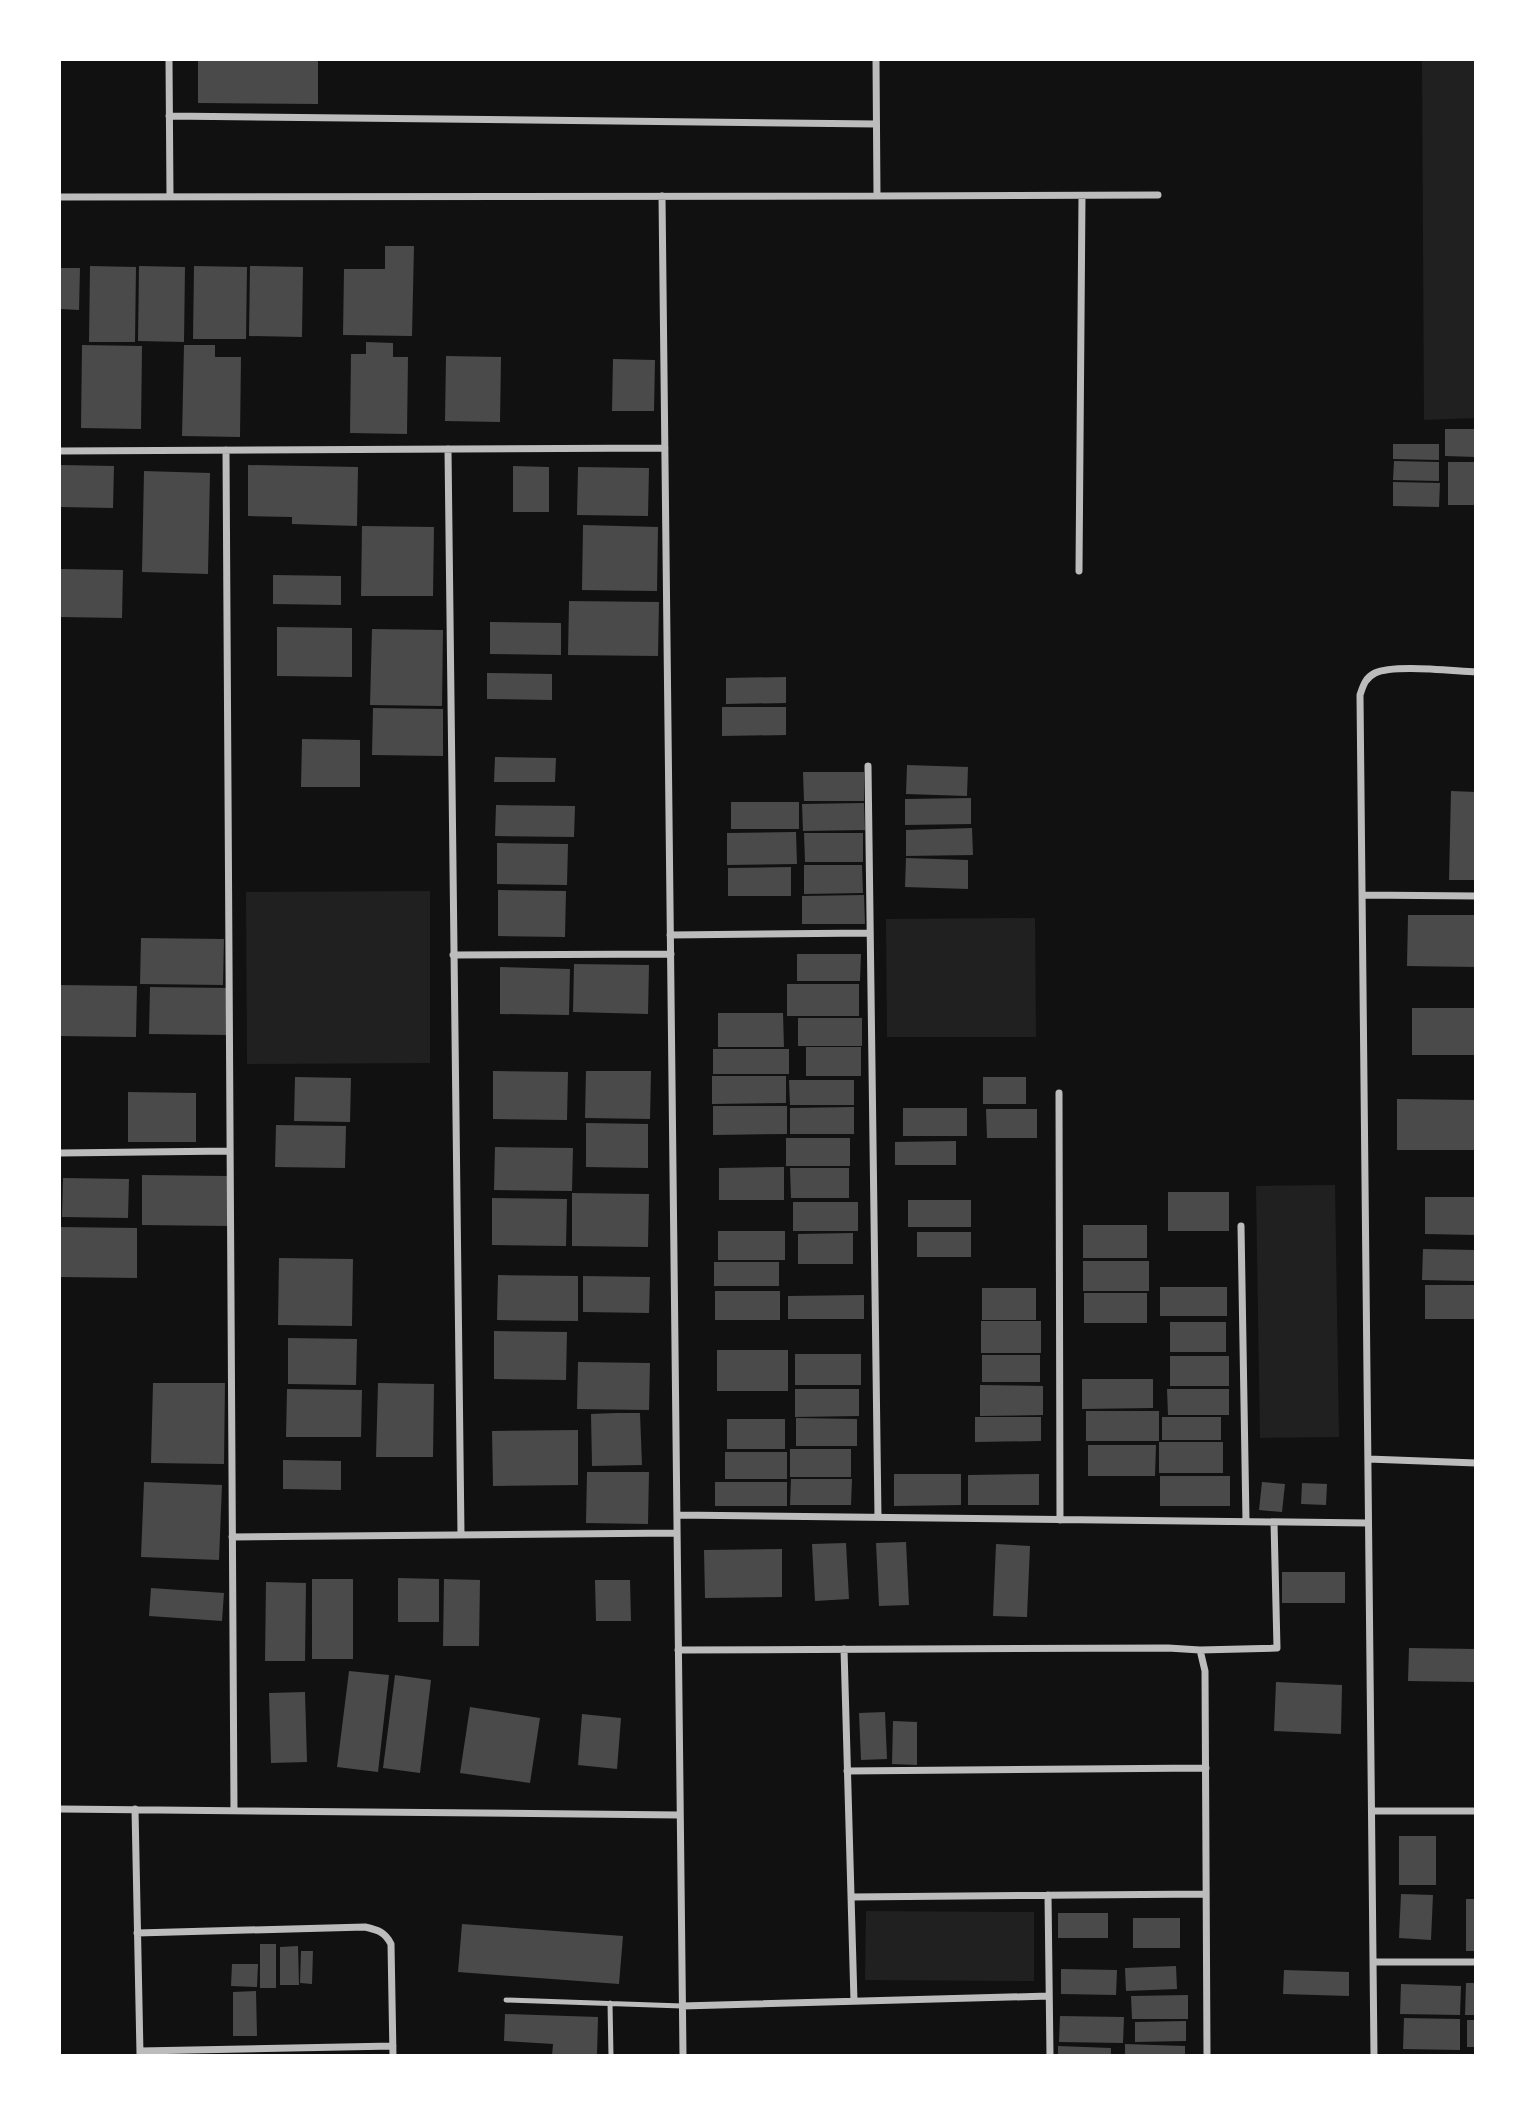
<svg xmlns="http://www.w3.org/2000/svg" width="1535" height="2115" viewBox="0 0 1535 2115" font-family="Manrope,sans-serif">
  <style>
    .green { fill: #202020 }
    .building { fill: #4a4a4a }
    .lines { fill: none; stroke-linecap: round; stroke-linejoin: round }
    .service { stroke: #bcbcbc; stroke-width: 5 }
    .minor { stroke: #bcbcbc; stroke-width: 7 }
  </style>
  <rect width="100%" height="100%" fill="#111"/>
  <!-- green -->
  <path class="green" d="M1422,60H1475V418L1424,420Z
    M430,891V1063L247,1064L246,892Z
    M1035,918L1036,1037H887L886,919Z
    M1335,1185L1339,1437L1260,1438L1256,1186Z
    M866,1911L1034,1912V1981L865,1980Z"/>
  <!-- building -->
  <path class="building" d="M198,60H318V104L198,103Z
    M385,246H414L412,336L343,335L344,269H385Z
    M90,266L136,267L135,342H89Z
    M139,266L185,267L184,342L138,341Z
    M194,266L247,267L246,339H193Z
    M250,266L303,267L302,337L249,336Z
    M60,268H80L79,310L60,309Z
    M366,342L393,343V357H408L407,434L350,433L351,354H366Z
    M82,345L142,346L141,429L81,428Z
    M184,345H215V357H241L240,437L182,436Z
    M446,356L501,357L500,422L445,421Z
    M613,359L655,360L654,411H612Z
    M1445,429H1476V457L1445,456Z
    M1393,444H1439V460L1393,459Z
    M1394,461L1439,462V481L1393,480Z
    M1448,462H1476V505H1448Z
    M60,465L114,466L113,508L60,507Z
    M248,465L358,467L357,526L292,524V517L248,516Z
    M513,466L549,467V512H513Z
    M578,467L649,468L648,516L577,515Z
    M144,471L210,473L208,574L142,572Z
    M1393,482L1440,483L1439,507L1393,506Z
    M583,525L658,527L657,591L582,590Z
    M362,526L434,527L433,596H361Z
    M60,569L123,570L122,618L60,617Z
    M273,575L341,576V605L273,604Z
    M569,601L659,602L658,656L568,655Z
    M490,622L561,623V655L490,654Z
    M277,627L352,628V677L277,676Z
    M372,629L443,630L442,706L370,705Z
    M487,673L552,674V700L487,699Z
    M786,677V703L726,704V678Z
    M722,707H786V735L722,736Z
    M373,708L443,709V756L372,755Z
    M302,739L360,740V787H301Z
    M495,757L556,758L555,782H494Z
    M907,765L968,767L967,796L906,794Z
    M803,772H864V801H804Z
    M1451,791L1476,792V880H1449Z
    M971,798V824L905,825V799Z
    M731,802H799V829H731Z
    M864,803L865,830L803,831L802,804Z
    M496,805L575,806L574,837L495,836Z
    M972,828L973,855L906,856V830Z
    M796,832L797,864L727,865V833Z
    M804,833H863V862H805Z
    M497,843L568,844L567,885L497,884Z
    M906,858L968,860V889L905,887Z
    M804,865H862L863,893L804,894Z
    M791,867V896H728V868Z
    M498,890L566,891L565,937L498,936Z
    M864,895L865,924H802V896Z
    M1408,915H1476V967L1407,966Z
    M141,938L224,939L223,985L140,984Z
    M797,954H861L860,981H797Z
    M574,964L649,965L648,1014L573,1012Z
    M500,967L570,969L569,1015L500,1014Z
    M787,984H859V1016H787Z
    M60,985L137,986L136,1037L60,1036Z
    M150,987L229,988L228,1035L149,1034Z
    M1412,1008H1476V1055H1412Z
    M718,1013H783L784,1047H718Z
    M798,1018H862V1046H798Z
    M806,1047H861V1076H806Z
    M713,1049H789V1074H713Z
    M493,1071L568,1072L567,1120L493,1119Z
    M586,1071H651L650,1119L585,1118Z
    M712,1076H786V1103L712,1104Z
    M295,1077L351,1078L350,1122L294,1121Z
    M983,1077H1026V1104H983Z
    M789,1080H854V1105H790Z
    M128,1092L196,1093V1142H128Z
    M1397,1099L1476,1100V1150H1397Z
    M713,1106H787V1134L713,1135Z
    M854,1107V1134H790V1108Z
    M903,1108H967V1136H903Z
    M986,1109H1037V1138H987Z
    M586,1123L648,1124V1168L586,1167Z
    M276,1125L346,1126L345,1168L275,1167Z
    M786,1138H850V1166H786Z
    M956,1141V1165H895V1142Z
    M495,1147L573,1148L572,1191L494,1190Z
    M784,1167V1200H719V1168Z
    M790,1168H849V1198H791Z
    M142,1175L228,1176V1226L142,1225Z
    M63,1178L129,1179L128,1218L62,1217Z
    M1168,1192H1229V1231H1168Z
    M572,1193L649,1194L648,1247L572,1246Z
    M1425,1197H1476V1235L1425,1234Z
    M492,1198L567,1199L566,1246L492,1245Z
    M908,1200H971V1227H908Z
    M793,1202H858V1231H793Z
    M1083,1225H1147V1258H1083Z
    M60,1227L137,1228V1278L60,1277Z
    M718,1231H785V1260H718Z
    M917,1232H971V1257H917Z
    M853,1233V1264H798V1234Z
    M1423,1249L1476,1250V1281L1422,1280Z
    M279,1258L353,1259L352,1326L278,1325Z
    M1083,1261H1149V1291H1083Z
    M714,1262H779V1286H714Z
    M498,1275L578,1276V1321L497,1320Z
    M583,1276L650,1277L649,1313L583,1312Z
    M1425,1285H1476V1319H1425Z
    M1160,1287H1227V1316H1160Z
    M982,1288H1036V1320H982Z
    M715,1291H780V1320H715Z
    M1084,1293H1147V1323H1084Z
    M864,1295V1319H788V1296Z
    M981,1321H1041V1353H981Z
    M1170,1322H1226V1352H1170Z
    M494,1331L567,1332L566,1380L494,1379Z
    M288,1338L357,1339L356,1385L288,1384Z
    M717,1350H788V1391H717Z
    M795,1354H861V1385H795Z
    M982,1355H1040V1382H982Z
    M1170,1356H1229V1386H1170Z
    M578,1362L650,1363L649,1410L577,1409Z
    M1082,1379H1153V1408L1082,1409Z
    M153,1383H225L224,1464L151,1463Z
    M378,1383L434,1384L433,1457H376Z
    M980,1385L1043,1386V1415L980,1416Z
    M287,1389L362,1390L361,1437H286Z
    M795,1389H859V1416L795,1417Z
    M1167,1389H1229V1415H1168Z
    M1086,1411H1159V1441H1086Z
    M616,1413H640L642,1465L592,1466L591,1414Z
    M975,1417H1041V1441L975,1442Z
    M1162,1417H1221V1440H1162Z
    M796,1418L857,1419V1446H796Z
    M727,1419H785V1449H727Z
    M578,1430V1485L493,1486L492,1431Z
    M1159,1442H1223V1473H1159Z
    M1088,1445H1156L1155,1476H1088Z
    M790,1449H851V1477H790Z
    M725,1452H787V1479H725Z
    M283,1460L341,1461V1490L283,1489Z
    M587,1472H649L648,1524L586,1523Z
    M894,1474H961V1505L894,1506Z
    M1039,1474V1505H968V1475Z
    M1160,1476H1230V1506H1160Z
    M791,1479H852L851,1505H790Z
    M144,1482L222,1485L219,1560L141,1557Z
    M715,1482H787V1506H715Z
    M1262,1482L1285,1484L1282,1512L1259,1510Z
    M1302,1483L1327,1484L1326,1505L1301,1504Z
    M906,1542L909,1605L879,1606L876,1543Z
    M846,1543L849,1599L815,1601L812,1544Z
    M996,1544L1030,1546L1027,1617L993,1616Z
    M782,1549V1597L705,1598L704,1550Z
    M1282,1572H1345V1603H1282Z
    M398,1578L439,1579V1622H398Z
    M312,1579H353V1659H312Z
    M444,1579L480,1580L479,1646H443Z
    M595,1580H630L631,1621H596Z
    M266,1582L306,1583L305,1661H265Z
    M151,1588L224,1593L222,1621L149,1616Z
    M1409,1648L1476,1649L1475,1682L1408,1681Z
    M349,1671L389,1675L378,1772L337,1767Z
    M395,1675L431,1680L420,1773L383,1768Z
    M1276,1682L1342,1685L1341,1734L1274,1731Z
    M305,1692L307,1762L271,1763L269,1693Z
    M470,1707L540,1718L530,1783L460,1773Z
    M885,1712L887,1759L861,1760L859,1713Z
    M582,1714L621,1718L617,1769L578,1765Z
    M893,1721L917,1722V1765L892,1764Z
    M1399,1836H1436V1885H1399Z
    M1401,1894L1433,1895L1431,1940L1399,1938Z
    M1466,1899H1476V1951H1466Z
    M1058,1913H1108V1938H1058Z
    M1133,1918H1180V1948H1133Z
    M462,1924L623,1936L619,1984L458,1972Z
    M260,1944H276V1988H260Z
    M298,1946L299,1985H280V1947Z
    M301,1951H313L312,1984L300,1983Z
    M232,1964H258L257,1987L231,1986Z
    M1176,1966L1177,1989L1126,1991L1125,1968Z
    M1061,1969L1117,1970L1116,1995L1061,1994Z
    M1284,1970L1349,1972V1996L1283,1994Z
    M1466,1983H1476V2015H1465Z
    M1401,1984L1461,1986L1460,2015L1400,2014Z
    M256,1991L257,2036H233V1992Z
    M1188,1995V2019H1132L1131,1996Z
    M505,2014L598,2017L597,2056H552L553,2044L504,2041Z
    M1060,2016L1124,2017L1123,2043L1059,2042Z
    M1404,2018L1460,2019V2050L1403,2049Z
    M1467,2020H1476V2047H1467Z
    M1186,2021V2041L1135,2042V2022Z
    M1125,2044L1185,2046V2056H1125Z
    M1058,2046L1111,2048V2056H1058Z"/>
  <g class="lines">
    <!-- service -->
    <path class="service" d="M506,2000L682,2006
      M610,2003L611,2056"/>
    <!-- minor -->
    <path class="minor" d="M169,60L170,197
      M169,116L876,124
      M662,196L683,2056
      M877,196L1158,195
      M60,197L877,196L876,60
      M448,449L461,1535
      M226,450L234,1810
      M60,451L665,448
      M1079,571L1082,196
      M868,766L878,1517
      M1362,895L1476,896
      M670,935L870,933
      M453,955L671,954
      M1059,1093L1060,1520
      M60,1153L230,1151
      M1241,1226L1246,1521
      M1368,1459L1476,1463
      M677,1515L1368,1523
      M232,1537L677,1533
      M844,1649L854,2001
      M678,1650L1168,1648L1200,1650L1205,1671L1207,2056
      M1200,1650L1277,1648L1274,1522
      M847,1771L1206,1768
      M60,1809L680,1815
      M135,1809L140,2054
      M1372,1811H1476
      M1048,1895L1050,2056
      M851,1897L1206,1894
      M137,1933L365,1927C378,1930 385,1932 391,1944L393,2056
      M1373,1962H1476
      M682,2006L1049,1996
      M140,2051L393,2046
      M1374,2056L1360,695C1363,686 1365,678 1375,673C1394,664 1452,671 1476,672"/>
  </g>
  <!-- border -->
  <rect width="1535" height="2115" fill="none" stroke="#ffffff" stroke-width="122"/>
</svg>
